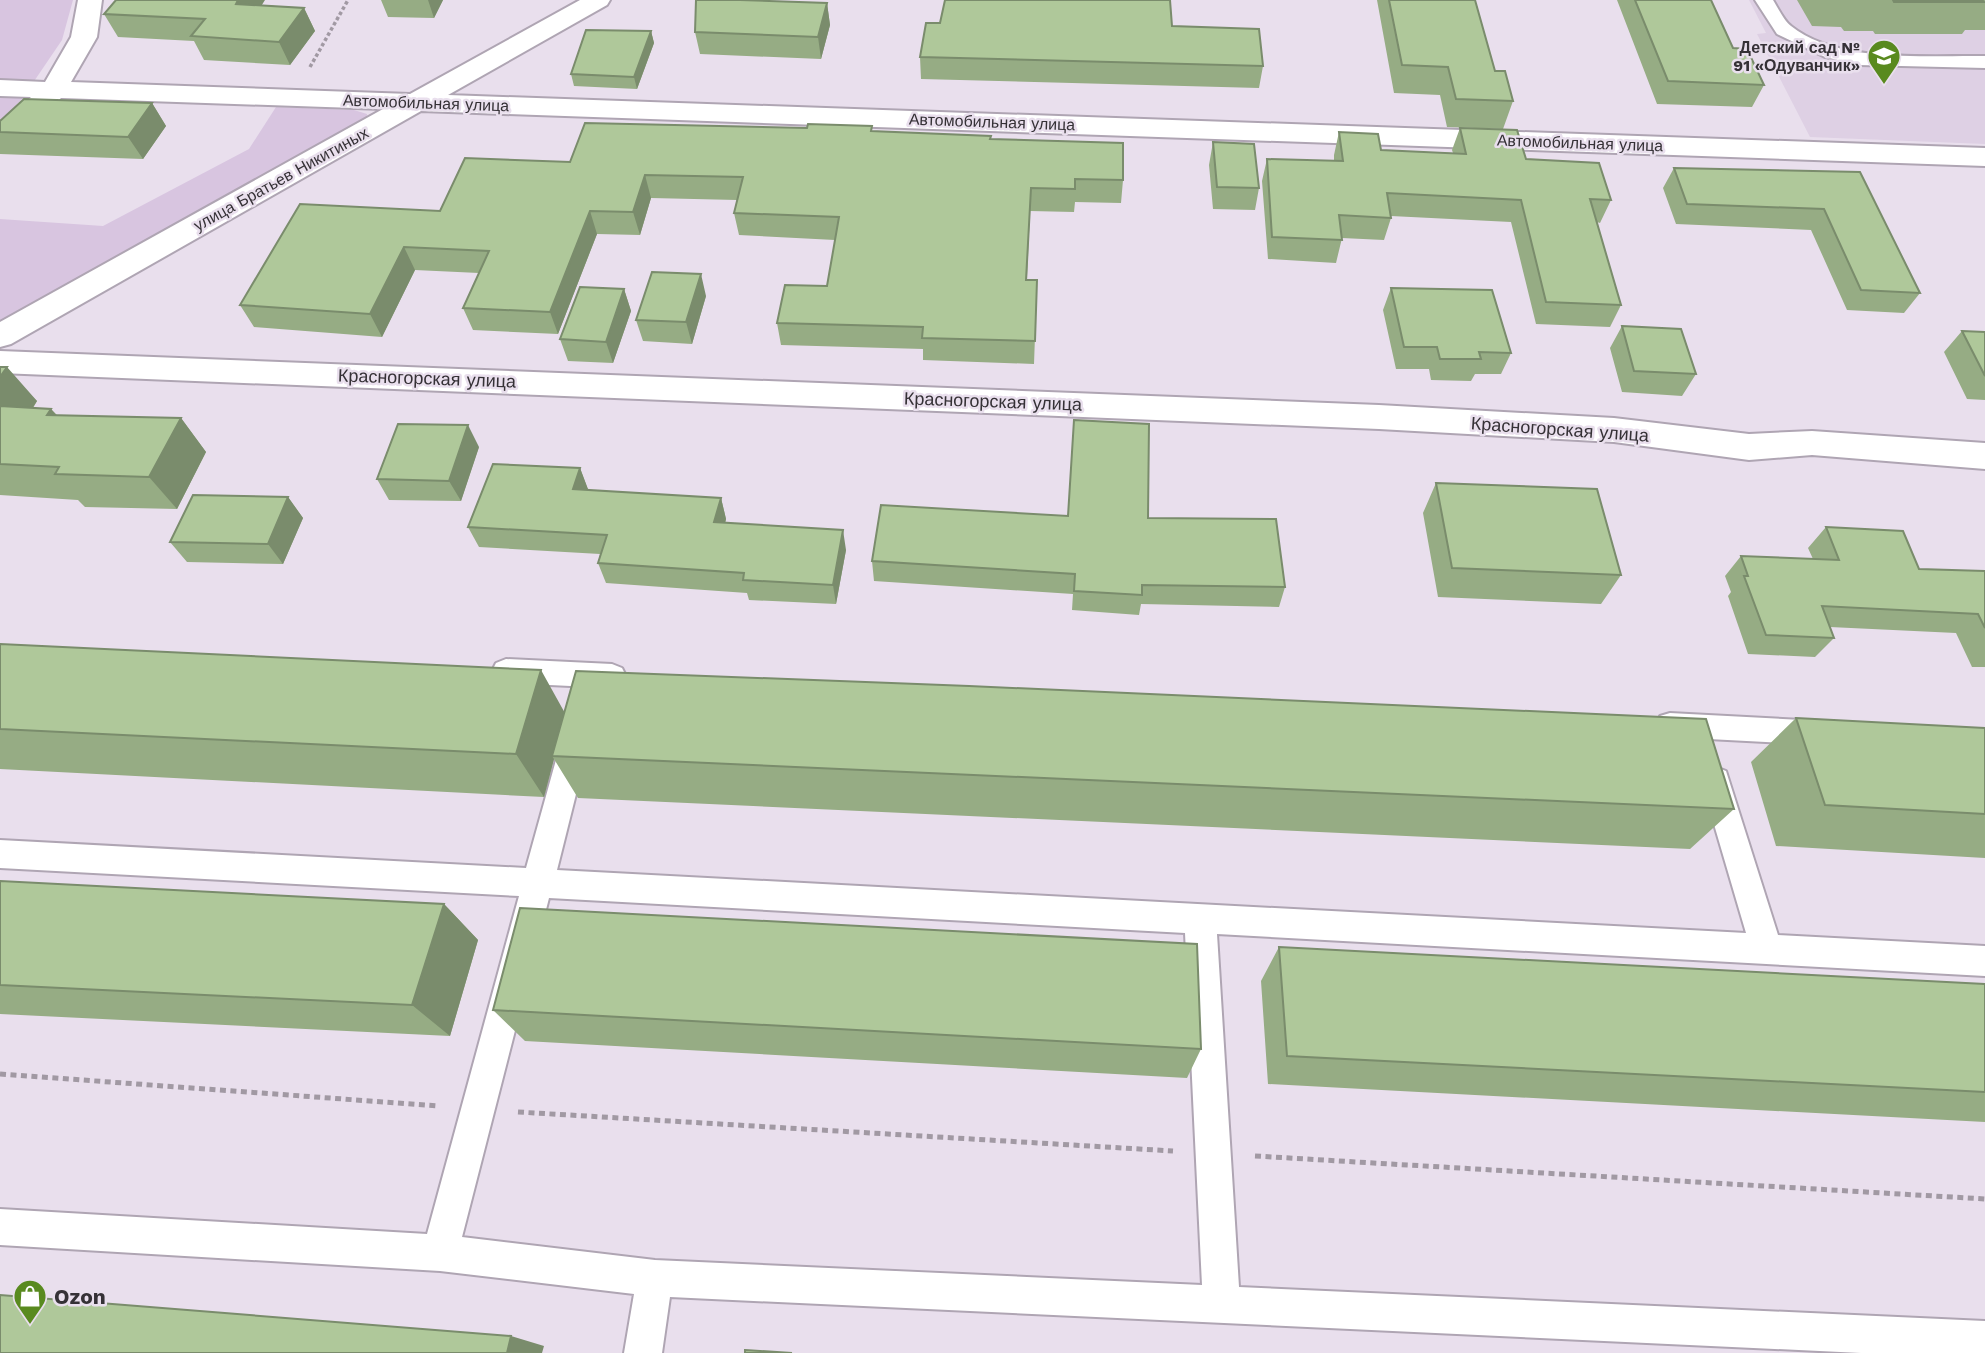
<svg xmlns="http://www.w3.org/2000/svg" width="1985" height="1353" viewBox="0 0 1985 1353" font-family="'Work Sans',sans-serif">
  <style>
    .built { fill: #ded0e4 }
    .green { fill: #d8c5e0 }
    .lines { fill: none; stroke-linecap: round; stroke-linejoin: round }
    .service-casing { stroke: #afa5b3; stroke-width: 4 }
    .minor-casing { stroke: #afa5b3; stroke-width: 4 }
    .path-far1 { stroke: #a199a3; stroke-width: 3.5; stroke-dasharray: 3.5 2.5; stroke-linecap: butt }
    .path { stroke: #a199a3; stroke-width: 5; stroke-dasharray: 6 4.5; stroke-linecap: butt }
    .service { fill: #fff; fill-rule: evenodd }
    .minor { fill: #fff; fill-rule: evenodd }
    .wall { fill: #96ac84 }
    .shaded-wall { fill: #7a8c6c }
    .building { fill: #afc89a; stroke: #7a8c6c; stroke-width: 2 }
    .labels { text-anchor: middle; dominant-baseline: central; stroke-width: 5; stroke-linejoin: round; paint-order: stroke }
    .far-poi-label { font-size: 16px; font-weight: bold; fill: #353136; stroke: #e9dfed; text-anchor: end }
    .far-street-label { font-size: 16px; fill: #353136; stroke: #e9dfed }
    .street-label { font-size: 18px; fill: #353136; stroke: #e9dfed }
    .near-poi-label { font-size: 21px; font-weight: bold; fill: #353136; stroke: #e9dfed; text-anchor: start }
  </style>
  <rect width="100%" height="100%" fill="#e9dfed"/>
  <!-- built -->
  <path class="built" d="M1749,0H1985V144L1810,137L1757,34L1766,33Z"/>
  <!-- green -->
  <path class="green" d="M0,0H73L62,40L22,99L0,122Z
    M276,107L354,110L367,114L366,122L0,324V219L103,226L249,149Z"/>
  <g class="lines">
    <defs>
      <path id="service" d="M1755,0H1773C1778,8 1784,21 1791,26C1838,64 1928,55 1985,56V68L1859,65L1825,57L1777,34Z
        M506,659L612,664L622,668L626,676L622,684L612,688L506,683L496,679L492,671L496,663Z
        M1670,713L1821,721L1831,724L1835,733L1831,742L1821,745L1670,737L1660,734L1656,725L1660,716Z
        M575,729L585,733L589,742L557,870L1746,933L1701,780L1706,771L1716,767L1726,771L1778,935L1985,946V976L1217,934L1239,1287L1985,1321V1353H1861L670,1297L662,1353H624L634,1294L440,1271L0,1245V1209L427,1234L519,896L0,868V840L526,868L561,742L565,733ZM549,898L1185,933L1202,1285L655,1260L462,1237Z"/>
      <path id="minor" d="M78,0H102L97,37L71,82L410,94L580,0H610L607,5L448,95L1985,148V166L421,111L11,344L0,347V322L383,109L61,98L10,146L0,148V125L31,97L0,96V80L45,82L71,37Z
        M0,351L1379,405L1614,418L1749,434L1812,431L1985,443V469L1812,455L1749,460L1614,442L1379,429L0,373Z"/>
    </defs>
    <!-- service casing -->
    <use href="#service" class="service-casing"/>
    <!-- minor casing -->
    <use href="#minor" class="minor-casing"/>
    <!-- path-far1 -->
    <path class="path-far1" d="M310,67L348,0"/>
    <!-- path -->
    <path class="path" d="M0,1074L439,1106
      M518,1112L1173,1151
      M1255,1156L1985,1199"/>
    <!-- service -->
    <use href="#service" class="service"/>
    <!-- minor -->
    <use href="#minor" class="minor"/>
  </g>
  <!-- wall -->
  <path class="wall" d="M381,0H443L434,18L388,17Z
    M1377,0H1475L1495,71L1513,101L1503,129L1447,127L1440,95L1394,93Z
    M1617,0H1711L1733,48L1764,85L1752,107L1657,104Z
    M1797,0H1985V30H1965L1962,34H1875L1873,31H1844L1841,27L1812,26Z
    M827,3L830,25L821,59L700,54L695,32Z
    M261,5L304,8L315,31L290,65L204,60L194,41L118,37L104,14Z
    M1172,26L1263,66L1259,88L921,79L920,57Z
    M651,31L654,43L637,89L574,86L571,74Z
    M152,103L166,126L143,159L0,154V119L1,120Z
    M1460,128L1611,200L1600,223L1597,222L1621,305L1610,327L1536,324L1511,222L1391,216V218L1384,240L1342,238L1336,263L1268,259L1262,181L1267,159L1334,161V155L1339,132L1381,150L1453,153L1452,150Z
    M872,131L991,139L1123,180L1121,203L1075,202L1074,212L1030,211L1027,280H1037L1034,364L923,360V349L781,345L777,323L827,286L835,240L739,235L734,213L737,200L651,198L640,235L597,234L558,334L473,330L463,308L479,273L415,270L382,337L254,327L240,305L440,211L570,162Z
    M1213,142L1259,188L1255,210L1213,209L1209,165Z
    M1674,168L1860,172L1920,293L1904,313L1847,310L1811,230L1676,224L1663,188Z
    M1391,288L1511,353L1501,374H1475L1471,381L1431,380L1429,369H1396L1383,310Z
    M624,289L631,311L613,363L568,361L560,339Z
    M706,296L692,344L643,341L636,320Z
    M1622,326L1696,374L1682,396L1622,392L1610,348Z
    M1962,331L1985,332V400L1967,399L1944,352Z
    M0,367L37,401L33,408L51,409L57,415L181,418L206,452L177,509L85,507L78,500L0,495Z
    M479,447L461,501L389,500L377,479Z
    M580,468L588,490L721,498L726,519L725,523L846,550L836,604L749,600L747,593L606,583L598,563L600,554L479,547L468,527Z
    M1436,483L1621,575L1601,604L1438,597L1423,513Z
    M288,497L303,518L283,564L187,562L170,542Z
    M1068,516L1148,518L1285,587L1279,607L1141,604L1139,615L1072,610L1073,594L874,581L872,561Z
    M1826,527L1919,569L1985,571V667H1972L1956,633L1830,627L1834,638L1815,657L1748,654L1728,596L1731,592L1725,576L1741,556L1813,559L1808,548Z
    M0,644L564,712L1734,809L1690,849L578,798L554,759L544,797L0,769Z
    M1796,718L1985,728V858L1776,846L1751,762Z
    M0,881L444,904L478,940L450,1036L0,1014Z
    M1279,947L1985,984V1122L1268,1084L1261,981Z
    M493,1010L1201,1049L1187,1078L525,1041Z"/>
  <!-- shaded-wall -->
  <path class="shaded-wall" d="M238,0H265L248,27L236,4Z
    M428,0H443L434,18Z
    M827,3L830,25L821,59L818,37Z
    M304,8L315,31L290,65L279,42Z
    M651,31L654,43L637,89L634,77Z
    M152,103L166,126L143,159L128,137Z
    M645,175L651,198L640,235L633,212Z
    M590,211L597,234L558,334L550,312Z
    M404,247L415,270L382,337L370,314Z
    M701,274L706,296L692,344L686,322Z
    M624,289L631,311L613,363L606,342Z
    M7,367L37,401L13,438L0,424V377Z
    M51,409L80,442L47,415Z
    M181,418L206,452L177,509L149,477Z
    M468,425L479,447L461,501L449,481Z
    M580,468L588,489L581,509L573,489Z
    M288,497L303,518L283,564L268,544Z
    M721,498L726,519L720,543L714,522Z
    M843,530L846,550L836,604L833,585Z
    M541,670L566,715L552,756L554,759L544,797L516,754Z
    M444,904L478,940L450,1036L412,1005Z
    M511,1336L544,1346L542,1353H507Z"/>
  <!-- building -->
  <path class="building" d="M116,0H238L236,4L304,8L279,42L191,36L205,19L104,14Z
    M696,0H740L827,3L818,37L695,32Z
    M945,0H1170L1172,26L1259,29L1263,66L920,57L926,23H940Z
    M1389,0H1475L1495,71H1505L1513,101L1456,99L1448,67L1402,65Z
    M1635,0H1711L1733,48L1747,49L1764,85L1668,81Z
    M1893,0H1982L1984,2H1894Z
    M586,30L651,31L634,77L571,74Z
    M24,99L152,103L128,137L0,132V121Z
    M585,123L807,128L808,124L872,126L871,131L991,136L990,139L1123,143V180L1075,179V189L1031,188L1026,280H1037L1035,341L922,338L923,327L777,323L785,285L827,286L839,217L734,213L743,177L645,175L633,212L590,211L550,312L463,308L489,251L404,247L370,314L240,305L300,204L440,211L465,158L570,162Z
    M1460,128L1517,130L1526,159L1599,163L1611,200L1590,199L1621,305L1546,302L1521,200L1387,193L1391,218L1339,215L1342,240L1272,237L1267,159L1343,161L1339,132L1378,134L1381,150L1466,154Z
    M1213,142L1254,144L1259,188L1217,187Z
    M1674,168L1860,172L1920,293L1861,290L1824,209L1687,204Z
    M652,272L701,274L686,322L636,320Z
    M580,287L624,289L606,342L560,339Z
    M1391,288L1492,290L1511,353L1479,352L1481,359H1440L1437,347H1404Z
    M1622,326L1681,329L1696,374L1634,371Z
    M1962,331L1985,332V376Z
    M0,367H7L0,377Z
    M0,406L51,409L47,415L181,418L149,477L55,474L59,467L0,464Z
    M1074,420L1149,424L1148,518L1276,519L1285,587L1142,585V595L1074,591L1075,574L872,561L881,505L1068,516Z
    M398,424L468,425L449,481L377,479Z
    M493,464L580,468L573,489L721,498L714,522L843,530L833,585L743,580L744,573L598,563L607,535L468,527Z
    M1436,483L1597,489L1621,575L1452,568Z
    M193,495L288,497L268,544L170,542Z
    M1826,527L1903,531L1919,569L1985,571V628L1978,614L1822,606L1834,638L1766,635L1744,576H1748L1741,556L1839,560Z
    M0,644L541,670L516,754L0,729Z
    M576,671L969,686L1706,719L1734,809L552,756Z
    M1796,718L1985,728V814L1825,805Z
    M0,881L444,904L412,1005L0,985Z
    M520,908L1197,944L1201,1049L493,1010Z
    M1279,947L1985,984V1092L1287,1056Z
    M0,1295L511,1336L507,1353H0Z
    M745,1350L792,1353H745Z"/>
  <!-- icons -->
  <defs>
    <symbol id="school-pin" viewBox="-11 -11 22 30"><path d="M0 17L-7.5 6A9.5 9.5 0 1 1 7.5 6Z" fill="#598a1f" stroke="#e9dfed"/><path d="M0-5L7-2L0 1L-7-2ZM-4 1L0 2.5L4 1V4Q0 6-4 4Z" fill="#fff"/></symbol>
    <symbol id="shop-pin" viewBox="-11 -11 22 30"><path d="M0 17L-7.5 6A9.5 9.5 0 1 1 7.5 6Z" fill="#598a1f" stroke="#e9dfed"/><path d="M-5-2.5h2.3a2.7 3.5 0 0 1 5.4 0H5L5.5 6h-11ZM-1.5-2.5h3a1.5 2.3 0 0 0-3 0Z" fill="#fff"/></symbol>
  </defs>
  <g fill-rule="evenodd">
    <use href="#school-pin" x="1865" y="37" width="38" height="52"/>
    <use href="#shop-pin" x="11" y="1277" width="38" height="52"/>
  </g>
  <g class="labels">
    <!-- far-poi labels -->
    <g class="far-poi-label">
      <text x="1860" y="47">Детский сад №<tspan x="1860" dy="18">91 «Одуванчик»</tspan></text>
    </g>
    <!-- far-street labels -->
    <g class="far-street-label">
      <text transform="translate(426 103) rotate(2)">Автомобильная улица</text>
      <text transform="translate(992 122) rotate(2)">Автомобильная улица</text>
      <text transform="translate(1580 143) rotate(2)">Автомобильная улица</text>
      <text transform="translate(281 179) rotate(-29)">улица Братьев Никитиных</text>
    </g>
    <!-- street labels -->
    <g class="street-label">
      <text transform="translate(427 378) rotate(2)">Красногорская улица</text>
      <text transform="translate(993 401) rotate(2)">Красногорская улица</text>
      <text transform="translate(1560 429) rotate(4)">Красногорская улица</text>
    </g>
    <!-- near-poi labels -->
    <g class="near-poi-label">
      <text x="54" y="1296">Ozon</text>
    </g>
  </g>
</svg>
